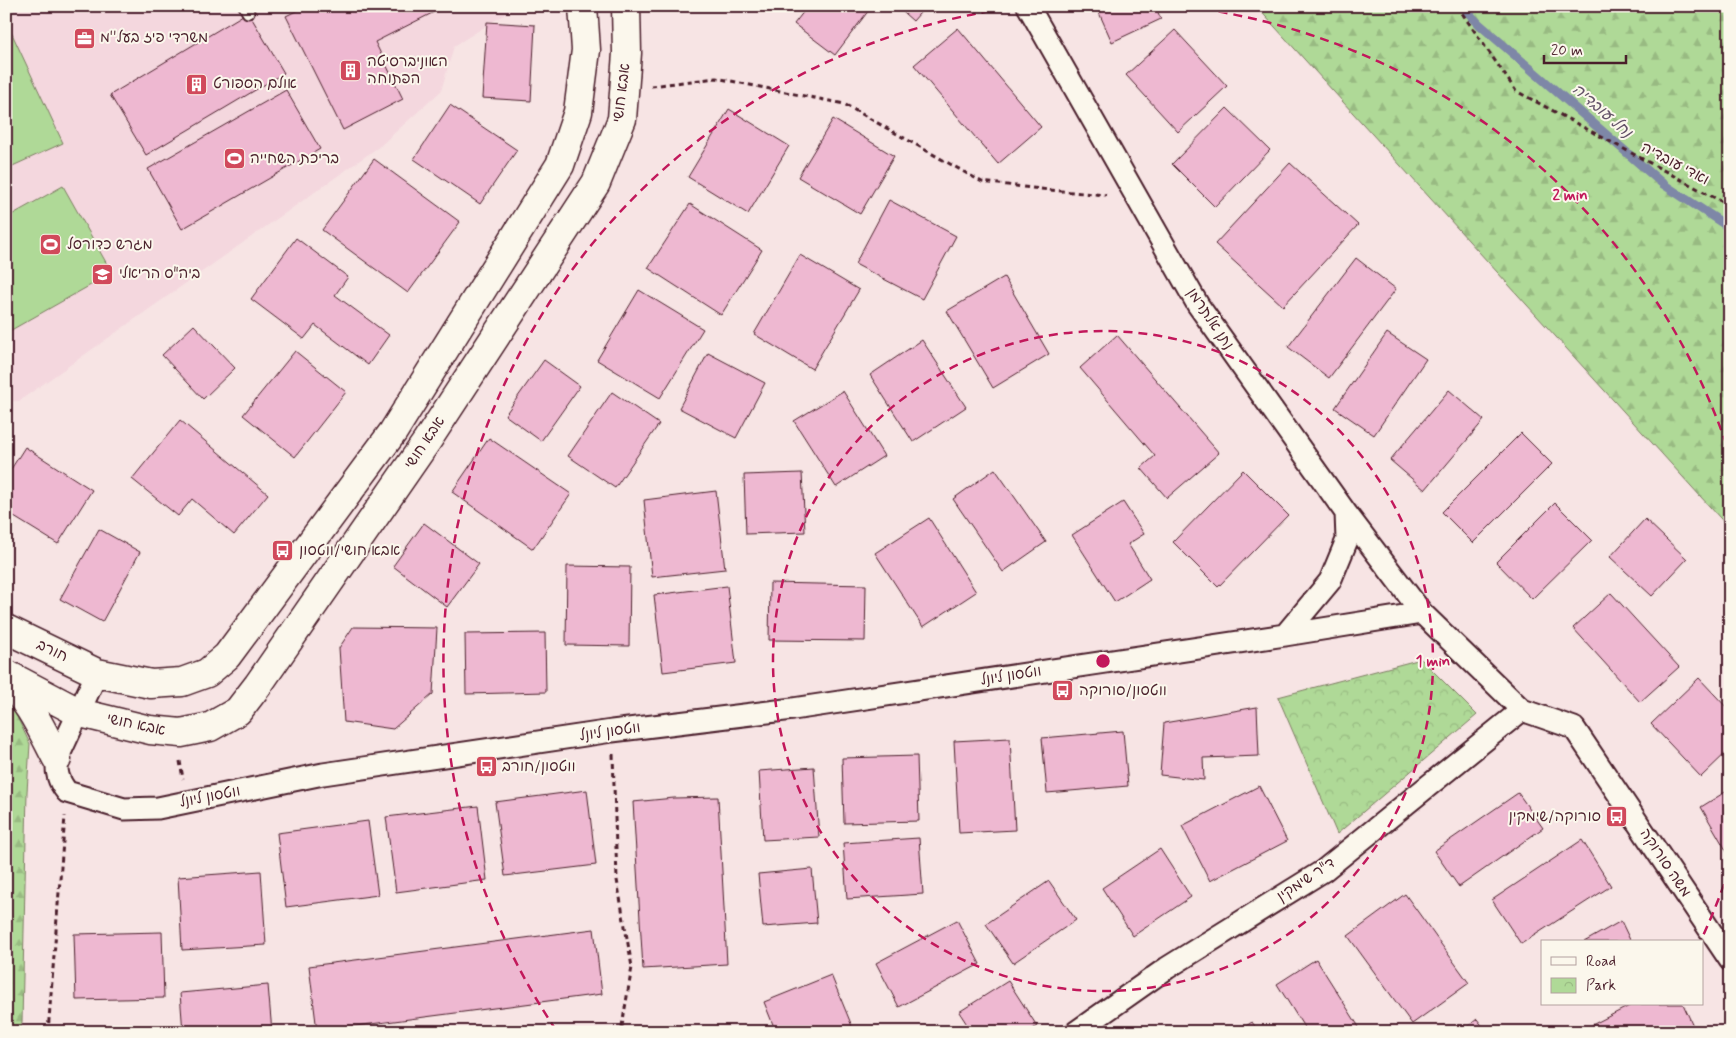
<svg xmlns="http://www.w3.org/2000/svg" width="1736" height="1038" viewBox="0 0 1736 1038" font-family="Mynerve,'Playpen Sans Hebrew',sans-serif">
  <style>
    .built { fill: #f4d7de }
    .forest { fill: url(#forest-firs); stroke: #7c7c61 }
    .park { fill: url(#park-crowns); stroke: #7c7c61 }
    .pitch { fill: #afd997; stroke: #7c7c61 }
    .lines { fill: none; stroke-linecap: round; stroke-linejoin: round }
    .stream { stroke: #7e87a7; stroke-width: 9 }
    .building { fill: #eeb8d1; stroke: #4a1f2b }
    .lane-casing { stroke: #4a1f2b; stroke-width: 15 }
    .street-casing { stroke: #4a1f2b; stroke-width: 25 }
    .primary-casing { stroke: #4a1f2b; stroke-width: 31 }
    .path { stroke: #4a1f2b; stroke-width: 3; stroke-dasharray: 5 4; stroke-linecap: butt }
    .lane { stroke: #fbf7ec; stroke-width: 11 }
    .street { stroke: #fbf7ec; stroke-width: 21 }
    .primary { stroke: #fbf7ec; stroke-width: 28 }
    .ring { fill: none; stroke: #c2185b; stroke-width: 2.5; stroke-dasharray: 9 6 }
    .labels { text-anchor: middle; dominant-baseline: central; stroke-width: 4; stroke-linejoin: round; paint-order: stroke }
    .poi-label { font-size: 15px; fill: #4a1f2b; stroke: #fbf7ec; text-anchor: start }
    .street-label { font-size: 15px; fill: #4a1f2b; stroke: #fbf7ec }
    .water-label { font-size: 16px; font-style: italic; fill: #645369; stroke: #fbf7ec }
    .centre { fill: #c2185b; stroke: #fbf7ec; stroke-width: 2.5 }
    .ring-label { font-size: 15px; text-anchor: middle; font-weight: bold; fill: #c2185b; stroke: #fbf7ec; stroke-width: 4; stroke-linejoin: round; paint-order: stroke }
  </style>
  <defs>
    <pattern id="forest-firs" width="22" height="20" patternUnits="userSpaceOnUse" patternTransform="scale(1.25)"><rect width="22" height="20" fill="#afd997"/><path d="M5 1l3.5 6h-7zM16 11l3.5 6h-7z" fill="#98ba82"/></pattern>
    <pattern id="park-crowns" width="20" height="18" patternUnits="userSpaceOnUse" patternTransform="scale(1.25)"><rect width="20" height="18" fill="#afd997"/><path d="M2 6a3 3 0 1 1 6 0M12 15a3 3 0 1 1 6 0" fill="none" stroke="#98ba82"/></pattern>
  </defs>
  <rect width="100%" height="100%" fill="#f7e4e4"/>
  <filter id="ink" filterUnits="userSpaceOnUse"><feTurbulence type="fractalNoise" baseFrequency=".02" numOctaves="2"/><feDisplacementMap in="SourceGraphic" scale="10" xChannelSelector="R" yChannelSelector="G"/><feConvolveMatrix kernelMatrix="1 2 1 2 8 2 1 2 1" color-interpolation-filters="sRGB"/></filter>
  <g filter="url(#ink)">
    <!-- built -->
    <path class="built" d="M6,6H518L454,46L441,91L380,146L19,401H6Z"/>
    <!-- forest -->
    <path class="forest" d="M1256,6H1730V529Z
      M6,697L9,700L30,744L27,792L22,1022L20,1032H6Z"/>
    <!-- park -->
    <path class="park" d="M1421,659L1477,715L1337,834L1278,697Z"/>
    <!-- pitch -->
    <path class="pitch" d="M6,21L63,143L6,169Z
      M63,186L112,273L6,333V218Z"/>
    <g class="lines">
      <!-- stream -->
      <path class="stream" d="M1462,6L1479,24L1663,184L1730,228"/>
    </g>
    <!-- building -->
    <path class="building" d="M306,6H446L375,42L403,99L343,130L286,16Z
      M808,6H872L835,55L794,24Z
      M896,6H926L913,21Z
      M1096,6H1155L1161,19L1112,42Z
      M248,12L284,73L146,155L110,95Z
      M487,22L535,25L531,101L482,98Z
      M958,28L1041,127L998,164L914,65Z
      M1175,30L1227,86L1178,132L1126,75Z
      M286,90L320,149L182,229L148,169Z
      M450,105L517,150L480,204L414,159Z
      M1227,108L1270,150L1215,207L1172,164Z
      M729,109L789,146L748,214L688,177Z
      M833,119L894,156L860,214L798,177Z
      M374,159L460,222L408,293L322,230Z
      M1290,163L1358,225L1283,306L1215,244Z
      M889,200L956,236L922,299L855,264Z
      M690,204L762,250L721,315L648,268Z
      M296,238L348,277L335,295L389,335L368,365L315,325L304,339L251,299Z
      M800,255L859,290L812,369L754,334Z
      M1356,258L1396,289L1329,378L1288,347Z
      M1004,277L1049,354L993,388L947,311Z
      M639,290L703,329L660,398L597,360Z
      M194,325L235,368L203,399L162,355Z
      M1387,333L1426,359L1374,435L1335,408Z
      M1117,335L1219,453L1167,498L1141,468L1155,456L1080,368Z
      M922,340L966,407L913,442L870,375Z
      M295,351L346,392L295,457L243,415Z
      M708,353L765,383L736,438L679,408Z
      M544,360L580,386L541,441L505,415Z
      M1449,390L1484,420L1425,490L1390,460Z
      M843,391L884,456L836,487L794,421Z
      M612,392L659,424L615,488L568,456Z
      M180,420L268,494L234,535L192,499L178,516L132,479Z
      M1521,433L1552,464L1473,543L1442,512Z
      M489,438L571,494L533,549L452,492Z
      M25,447L92,490L58,544L6,512V477Z
      M995,469L1046,542L1003,572L953,499Z
      M1243,470L1288,515L1218,587L1173,542Z
      M802,473L805,532L746,534L744,475Z
      M716,491L725,569L652,577L644,500Z
      M1123,502L1144,534L1128,544L1150,579L1115,602L1072,535Z
      M1555,503L1592,540L1532,599L1496,562Z
      M929,518L976,592L923,627L875,553Z
      M1645,519L1687,559L1652,596L1610,557Z
      M424,523L479,564L447,607L393,566Z
      M99,529L140,552L102,622L60,599Z
      M567,566L630,567L629,646L566,645Z
      M770,583L866,585L865,641L769,640Z
      M727,586L736,663L663,672L654,595Z
      M1611,593L1679,667L1640,702L1573,628Z
      M353,627L437,628L433,694L393,729L344,722L339,648Z
      M545,633L546,692L466,694L465,634Z
      M1699,678L1730,711V749L1701,777L1651,724Z
      M1257,707L1259,756L1203,758L1204,780L1160,775L1164,723Z
      M1123,731L1128,786L1047,793L1042,738Z
      M1010,738L1015,830L959,833L954,741Z
      M917,756L919,821L844,823L842,758Z
      M814,767L819,837L763,840L759,771Z
      M1259,786L1287,841L1210,881L1182,826Z
      M1730,789V857L1701,807Z
      M587,790L596,865L505,876L495,802Z
      M1518,793L1543,828L1459,887L1434,851Z
      M718,797L727,964L643,969L633,802L674,798Z
      M478,806L487,880L396,892L386,817Z
      M368,821L378,895L286,907L277,833Z
      M919,838L923,894L847,899L843,843Z
      M1582,840L1611,886L1521,944L1492,900Z
      M1160,849L1191,897L1133,936L1102,888Z
      M812,869L817,923L763,927L758,874Z
      M261,871L266,945L182,950L178,877Z
      M1049,881L1076,920L1013,963L986,924Z
      M1405,894L1469,983L1412,1024L1348,936Z
      M957,920L980,964L899,1007L876,963Z
      M1621,921L1631,942H1584Z
      M594,929L602,994L317,1031L309,966Z
      M162,932L164,998L76,1000L74,934Z
      M1316,959L1359,1027L1352,1032H1307L1277,984Z
      M831,975L854,1031L776,1032L764,1002Z
      M1008,981L1037,1026L1028,1032H972L959,1012Z
      M268,985L272,1032H183L180,993Z
      M1633,1004H1683L1696,1032H1593L1590,1026Z
      M1477,1019L1487,1032H1461Z
      M1252,1022L1259,1032H1237Z"/>
    <g class="lines">
      <defs>
        <path id="lane" d="M245,6L248,12"/>
        <path id="street" d="M1028,6L1198,305L1346,513L1422,613L1522,710L1574,728L1730,960
          M1285,635L1330,581L1347,540L1346,513
          M97,673L57,759C56,772 58,781 67,792L124,809L158,808L323,774L612,731L793,709L1285,635L1422,613
          M1076,1032L1167,968L1323,871L1522,710"/>
        <path id="primary" d="M6,629L97,673L151,684L182,682L207,673L227,656L393,432L560,165L578,112L586,50L583,6
          M6,674L80,713L150,730L181,733L210,727L238,711L258,685L427,441L596,183L622,119L627,53L626,6
          M6,681C30,701 42,731 57,759"/>
      </defs>
      <!-- lane casing -->
      <use href="#lane" class="lane-casing"/>
      <!-- street casing -->
      <use href="#street" class="street-casing"/>
      <!-- primary casing -->
      <use href="#primary" class="primary-casing"/>
      <!-- path -->
      <path class="path" d="M1457,6L1516,91L1730,206
        M651,86L716,78L844,104L982,182L1049,190L1106,195
        M613,754L617,880L632,967L621,1032
        M180,761L183,779
        M48,1032L65,816"/>
      <!-- lane -->
      <use href="#lane" class="lane"/>
      <!-- street -->
      <use href="#street" class="street"/>
      <!-- primary -->
      <use href="#primary" class="primary"/>
    </g>
  </g>
  <!-- distance rings -->
  <g class="ring">
    <circle cx="1103" cy="661" r="330"/>
    <path d="M1729 870A660 660 0 0 1 1701 940M556 1030A660 660 0 0 1 1017 7M1189 7A660 660 0 0 1 1729 452"/>
  </g>
  <!-- icons -->
  <defs>
    <symbol id="office-square" viewBox="-11 -11 22 22"><rect x="-9" y="-9" width="18" height="18" rx="4" fill="#d1495b" stroke="#fbf7ec"/><path d="M-6-3h4V-5.5h4V-3h4V5H-6ZM-1-4.5V-3h2v-1.5ZM-6 0V1H6V0Z" fill="#fff"/></symbol>
    <symbol id="building-square" viewBox="-11 -11 22 22"><rect x="-9" y="-9" width="18" height="18" rx="4" fill="#d1495b" stroke="#fbf7ec"/><path d="M-4-6H4V6H1V3H-1V6H-4ZM-2.5-4.3h1.7v1.8h-1.7ZM.8-4.3h1.7v1.8H.8ZM-2.5-1h1.7V.8h-1.7ZM.8-1h1.7V.8H.8Z" fill="#fff"/></symbol>
    <symbol id="stadium-square" viewBox="-11 -11 22 22"><rect x="-9" y="-9" width="18" height="18" rx="4" fill="#d1495b" stroke="#fbf7ec"/><path d="M0-5a6.5 5 0 1 0 0 10a6.5 5 0 1 0 0-10ZM-3.5-1.8h7v3.6h-7Z" fill="#fff"/></symbol>
    <symbol id="school-square" viewBox="-11 -11 22 22"><rect x="-9" y="-9" width="18" height="18" rx="4" fill="#d1495b" stroke="#fbf7ec"/><path d="M0-5L7-2L0 1L-7-2ZM-4 1L0 2.5L4 1V4Q0 6-4 4Z" fill="#fff"/></symbol>
    <symbol id="bus-square" viewBox="-11 -11 22 22"><rect x="-9" y="-9" width="18" height="18" rx="4" fill="#d1495b" stroke="#fbf7ec"/><path d="M-5-6H5V4H4V6H2V4H-2V6H-4V4H-5ZM-3.5-4V0h7V-4ZM-3.5 1.2v1.5H-2V1.2ZM2 1.2v1.5H3.5V1.2Z" fill="#fff"/></symbol>
  </defs>
  <g fill-rule="evenodd">
    <use href="#office-square" x="72" y="26" width="25" height="25"/>
    <use href="#building-square" x="338" y="58" width="25" height="25"/>
    <use href="#building-square" x="184" y="72" width="25" height="25"/>
    <use href="#stadium-square" x="222" y="146" width="25" height="25"/>
    <use href="#stadium-square" x="38" y="232" width="25" height="25"/>
    <use href="#school-square" x="90" y="262" width="25" height="25"/>
    <use href="#bus-square" x="270" y="538" width="25" height="25"/>
    <use href="#bus-square" x="1050" y="678" width="25" height="25"/>
    <use href="#bus-square" x="474" y="754" width="25" height="25"/>
    <use href="#bus-square" x="1604" y="804" width="25" height="25"/>
  </g>
  <g class="labels">
    <!-- poi labels -->
    <g class="poi-label">
      <text x="100" y="38">משרדי פיז בעל''מ</text>
      <text x="367" y="62">האוניברסיטה<tspan x="367" dy="17">הפתוחה</tspan></text>
      <text x="213" y="84">אולם הספורט</text>
      <text x="250" y="159">בריכת השחייה</text>
      <text x="67" y="245">מגרש כדורסל</text>
      <text x="119" y="274">ביה"ס הריאלי</text>
      <text x="299" y="551">אבא חושי/ווטסון</text>
      <text x="1079" y="691">ווטסון/סורוקה</text>
      <text x="502" y="767">ווטסון/חורב</text>
      <text x="1601" y="817" text-anchor="end">סורוקה/שימקין</text>
    </g>
    <!-- street labels -->
    <g class="street-label">
      <text transform="translate(622 93) rotate(-83)">אבא חושי</text>
      <text transform="translate(1675 164) rotate(28)">ואדי עובדיה</text>
      <text transform="translate(1210 319) rotate(56)">נתן אלתרמן</text>
      <text transform="translate(425 443) rotate(-56)">אבא חושי</text>
      <text transform="translate(52 651) rotate(25)">חורב</text>
      <text transform="translate(1011 676) rotate(-9)">ווטסון ליונל</text>
      <text transform="translate(136 725) rotate(12)">אבא חושי</text>
      <text transform="translate(610 732) rotate(-8)">ווטסון ליונל</text>
      <text transform="translate(210 797) rotate(-11)">ווטסון ליונל</text>
      <text transform="translate(1665 863) rotate(56)">משה סורוקה</text>
      <text transform="translate(1306 880) rotate(-34)">ד"ר שימקין</text>
    </g>
    <!-- water labels -->
    <g class="water-label">
      <text transform="translate(1602 111) rotate(41)">נחל עובדיה</text>
    </g>
  </g>
  <circle cx="1103" cy="661" r="8" class="centre"/>
  <g class="ring-label">
    <text x="1570" y="200">2 min</text>
    <text x="1433" y="666">1 min</text>
  </g>
  <!-- margin -->
  <rect width="1736" height="1038" fill="none" stroke="#fbf7ec" stroke-width="25"/>
  <rect x="12" y="12" width="1711" height="1013" fill="none" stroke="#4a1f2b" stroke-width="2" filter="url(#ink)"/>
  <!-- legend -->
  <rect x="1541" y="940" width="162" height="65" fill="#fbf7ec" stroke="#b4a19f"/>
  <rect x="1551" y="957" width="25" height="8" fill="#fbf7ec" stroke="#b4a19f"/>
  <text x="1586" y="966" font-size="15" fill="#4a1f2b">Road</text>
  <rect x="1551" y="978" width="25" height="15" fill="url(#park-crowns)" stroke="#b4a19f"/>
  <text x="1586" y="990" font-size="15" fill="#4a1f2b">Park</text>
  <!-- scale -->
  <path d="M1544 55v8h82v-8" fill="none" stroke="#4a1f2b" stroke-width="2.5"/>
  <text x="1551" y="55" font-size="15" fill="#4a1f2b" stroke="#fbf7ec" stroke-width="4" paint-order="stroke">20 m</text>
</svg>
